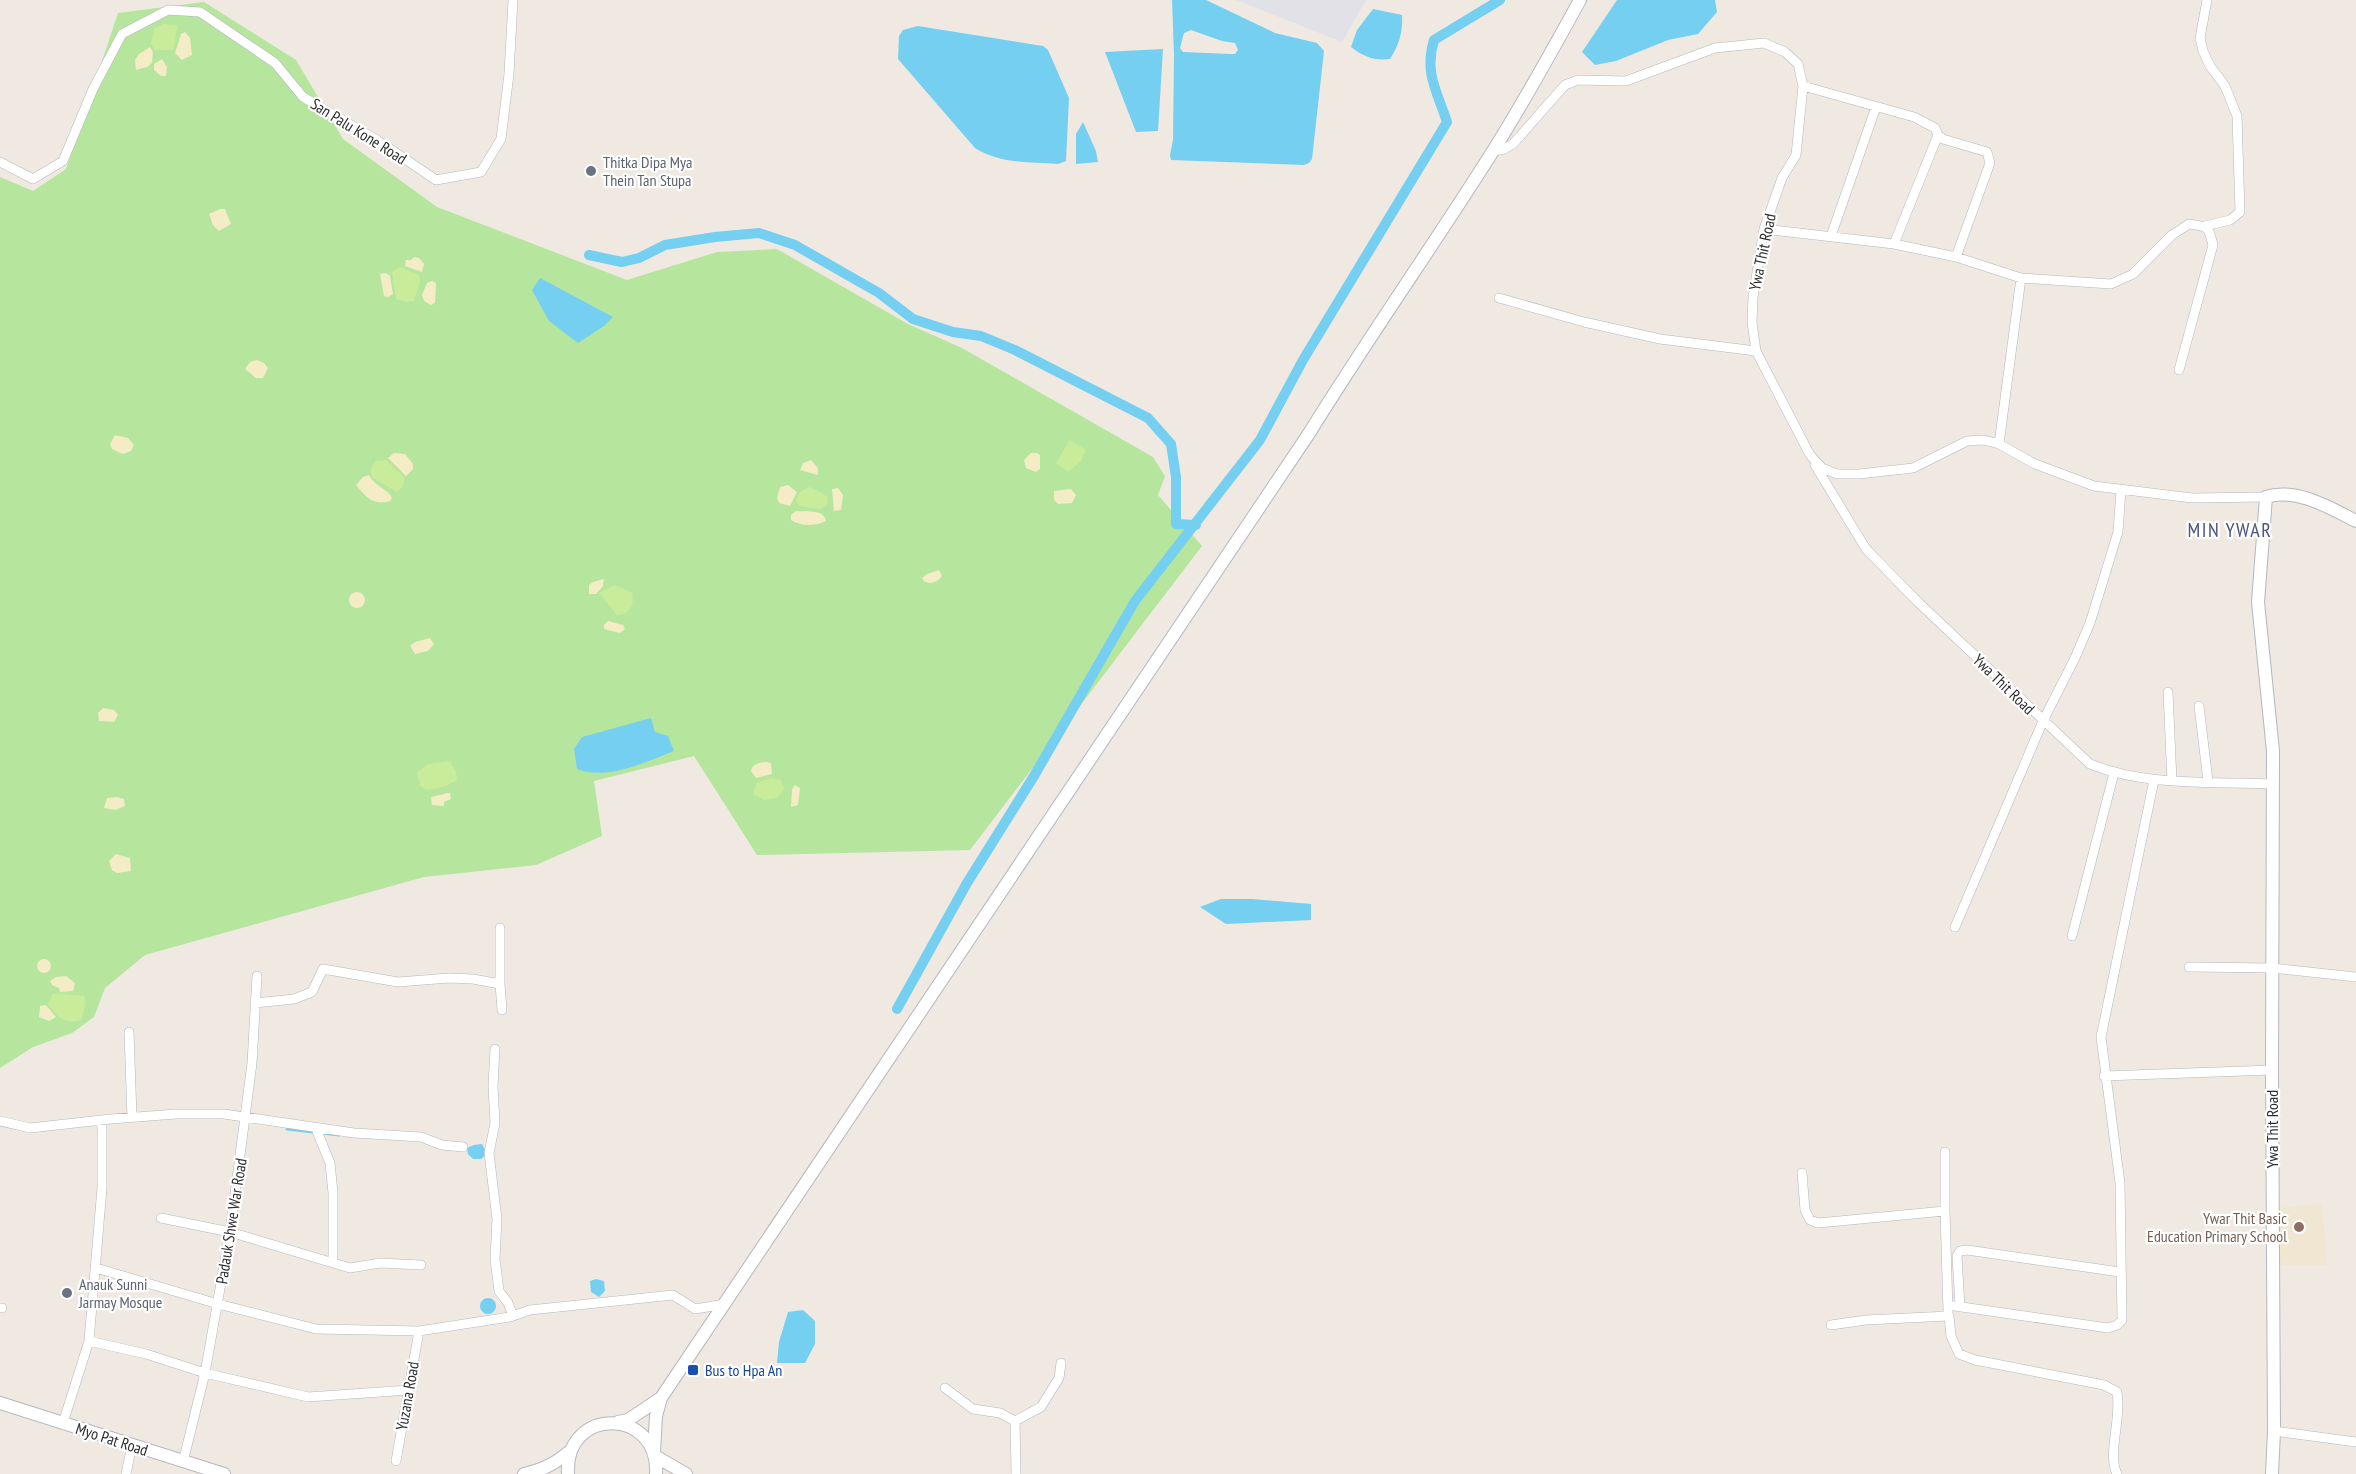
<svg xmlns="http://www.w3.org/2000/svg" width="2356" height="1474" viewBox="0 0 2356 1474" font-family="'PT Sans Narrow',sans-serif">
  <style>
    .industrial { fill: #e3e1e8 }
    .education { fill: #f0e6d1 }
    .green { fill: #b6e59e }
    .sand { fill: #f3ecc5 }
    .pitch { fill: #c9ec9a }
    .water { fill: #75cff0; fill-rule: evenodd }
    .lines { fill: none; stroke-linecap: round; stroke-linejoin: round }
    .stream { stroke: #75cff0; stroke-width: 3 }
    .canal { stroke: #75cff0; stroke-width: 10 }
    .street-casing { stroke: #b4b7c1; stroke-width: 10 }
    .secondary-casing { stroke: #b4b7c1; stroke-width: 14 }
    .street { stroke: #fff; stroke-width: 9 }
    .secondary { stroke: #fff; stroke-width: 12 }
    .worship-dot { fill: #6b7280; stroke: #fff; stroke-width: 2 }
    .education-dot { fill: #8d6e63; stroke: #fff; stroke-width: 2 }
    .transit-dot { fill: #1a4fb4; stroke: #fff; stroke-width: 2 }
    .labels { text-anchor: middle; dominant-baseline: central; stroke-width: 4.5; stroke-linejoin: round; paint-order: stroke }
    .street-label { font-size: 16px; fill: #2e2e2e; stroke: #fff }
    .worship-label { font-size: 16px; fill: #5b616d; stroke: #fff; text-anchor: start }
    .education-label { font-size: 16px; fill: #785e54; stroke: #fff; text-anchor: end }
    .transit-label { font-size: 16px; fill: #164399; stroke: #fff; text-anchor: start }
    .quarter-label { font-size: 20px; letter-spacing: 1.5px; fill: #4d5680; stroke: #fff }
  </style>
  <rect width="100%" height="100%" fill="#efe9e1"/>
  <!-- industrial -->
  <path class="industrial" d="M1236,0H1366L1342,42Z"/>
  <!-- education -->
  <path class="education" d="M2322,1204L2327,1265H2277L2276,1208Z"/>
  <!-- green -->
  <path class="green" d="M204,2L296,60L343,139L437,207L627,280L717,252L777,249L908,324L962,348L1153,457L1165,476L1158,495L1202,546L970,850L757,855L694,756L594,781L602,836L536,865L424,877L145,955L105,988L94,1017L72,1033L33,1047L0,1068V177L33,191L66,169L118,13Z"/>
  <!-- sand -->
  <path class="sand" d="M185,32L190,38L192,55L182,60L175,53L181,34Z
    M150,47L153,52L152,63L147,67L136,70L135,60L139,54Z
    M162,59L167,67L166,76H161L154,70V64Z
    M220,209H225L231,224L219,231L213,225L209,214Z
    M414,257L419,258L424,264L422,272L405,266L406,260H411Z
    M386,273L390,276L393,294L388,297L384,296L380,274Z
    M432,281L436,283L435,303L431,305L424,301L422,295L427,283Z
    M257,360L264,363L268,368L263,378H256L245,369L250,362Z
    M115,435L128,438L134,445L131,451L123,454L112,449L110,444Z
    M394,453L405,454L413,464V469L406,476L388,458Z
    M1031,453H1037L1040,455V469L1036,472L1026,468L1024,460Z
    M811,460L818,468V475L800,470L803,463Z
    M369,475C375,487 389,489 392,498L390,501C373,506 366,497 356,485L363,477Z
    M788,485L797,492L790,506L779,503L777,498L780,487Z
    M838,488L843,495L841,510L834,511L832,489Z
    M1071,489L1076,495L1072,503L1058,504L1054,500V491Z
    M796,511C807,512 824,509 826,521C815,526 802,527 791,520V515Z
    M939,570L942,576C938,582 930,585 924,581L922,578L927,574Z
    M604,579L603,586L596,594H589V585L593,582Z
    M349 600a8 8 0 1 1 16 0a8 8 0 1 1-16 0Z
    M608,621L623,625L625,629L620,633L604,629V625Z
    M430,638L434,644L428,651L415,654L410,646L415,642Z
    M103,708L114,710L118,715L114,722L99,721L98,713Z
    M766,762L771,763L772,774L756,778L751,771C753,763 758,763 766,762Z
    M795,785L800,788L798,805L791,807L792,789Z
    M448,793H450L451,799L444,802V806L432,805L431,797Z
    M117,797L124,799L125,806L115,810L104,808L107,798Z
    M116,854L130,858L131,871L117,873L112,870L109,861Z
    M37 966a7 7 0 1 1 14 0a7 7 0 1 1-14 0Z
    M66,976L75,983L73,991L60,992L59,988L52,985L50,981L56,977Z
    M46,1005L56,1017L49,1021L39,1017L40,1006Z"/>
  <!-- pitch -->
  <path class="pitch" d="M163,24L178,25L173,50H155L151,44L154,29Z
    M399,267L419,275L420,282L414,301L407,302L396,299L392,272Z
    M1070,440L1086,450L1081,461L1068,472L1056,463Z
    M386,460L404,477L403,486L397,492L373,478L370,471L375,461Z
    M809,487L821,492L827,497V505L820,509L799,506L796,500L800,492Z
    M615,585L632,593C634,606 631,614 617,615L599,593Z
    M450,761L456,772L457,780L443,787L427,790L420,786L417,773L428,764Z
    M772,778L781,780L784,789L777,798L764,800L753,794L756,783Z
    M53,993L84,996L86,1003L81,1020C65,1025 57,1017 48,1004Z"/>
  <!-- water -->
  <path class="water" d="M1172,0H1206L1275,33L1317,43L1324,51L1312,159L1309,163L1304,165L1171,160L1170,155L1173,140L1174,55ZM1191,30L1222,41L1235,43L1238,50L1235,54H1231L1183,52L1180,48L1184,33Z
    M1617,0H1715L1717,12L1698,34L1668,40L1616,61L1595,65L1582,52Z
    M1373,9L1402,15C1403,32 1399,45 1390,59C1374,61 1364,57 1351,47L1357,30Z
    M918,26L1043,46L1048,50L1069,98L1066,161L1058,164C1030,162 1000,164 975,148L898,59L899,36L903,30Z
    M1163,49L1158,131L1136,132L1105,52Z
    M1083,122L1096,151L1098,162L1076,164V134Z
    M540,278L613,317L604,326L578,343L549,321L532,290Z
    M651,718L655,732L668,736L674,751C645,762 607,781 577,769L574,749L582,737Z
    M1221,899H1252L1311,904V920L1226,924L1200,907Z
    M482,1144L487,1154L481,1159H473L468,1154L467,1148L474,1145Z
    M596,1279L604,1281L605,1291L599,1297L591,1292L590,1281Z
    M480 1306a8 8 0 1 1 16 0a8 8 0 1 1-16 0Z
    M803,1310L815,1321V1344L805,1363H777L779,1342L788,1312Z"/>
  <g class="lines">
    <!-- stream -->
    <path class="stream" d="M287,1129L339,1135"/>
    <!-- canal -->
    <path class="canal" d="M589,255L622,262L639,258L665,245L715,237L759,233L795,245L879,293L913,319L953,332L981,336L1015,350L1148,418L1171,444L1176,477V524L1196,525
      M897,1009L967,883L1034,776L1135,601L1260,440L1303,360L1447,122C1437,91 1424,73 1434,40L1500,0"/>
    <defs>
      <path id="street" d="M1803,86L1914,117L1935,128L1938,135L1943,139L1987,152L1990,163L1956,257
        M1493,151L1504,149L1513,144L1565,85L1578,80L1626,81L1715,48L1764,43L1785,52L1798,64L1803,86L1796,155L1782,178L1764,229L1753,297L1752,322L1756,351L1810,455L1822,468L1837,474H1859L1913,468L1967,441L1984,440L1999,444L2035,464L2094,486L2192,498L2266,497
        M0,162L33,179L63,161L93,89L122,34L168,10L200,12L275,63L303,97L377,140L436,180L481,172L501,139L509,74L513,0
        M2205,226L2230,220L2240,212L2237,116L2225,86L2210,66L2203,51L2200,38L2207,0
        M1764,229L1894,244L1956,257L2021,278L2111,284L2133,274L2172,235L2189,224C2209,227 2208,226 2213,245L2179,370
        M1831,236L1876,107
        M1894,244L1938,135
        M1499,298L1584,322L1660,339L1756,351
        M1999,444L2021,278
        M1815,465L1866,549L1919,603L2090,764C2147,787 2212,781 2273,784
        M2168,692L2172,781
        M2199,706L2208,781
        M1955,927L2043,721L2075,658L2090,623L2118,532L2121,490
        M2072,936L2114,773
        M2189,967L2272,968L2356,977
        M500,984L502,1010
        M255,1003L294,999L312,992L323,969L398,982L449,978L473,979L500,984V928
        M129,1032L132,1117
        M495,1049L493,1086L495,1123L489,1153L497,1219L495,1259L499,1291L508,1303L513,1316
        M2104,1076L2272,1070
        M0,1121L30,1128L111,1119L176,1114H224L354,1133L421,1137L442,1145L463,1147
        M316,1129L330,1163L333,1193V1263
        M1945,1152V1211L1948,1311
        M1802,1173L1805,1210L1810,1220L1818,1223L1945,1211
        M161,1218L230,1232L350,1268L380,1263L421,1265
        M96,1268L218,1304L316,1329L419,1331L510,1317L530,1310L673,1295L695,1309L725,1304
        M1948,1305L2108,1328L2117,1325L2122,1320L2120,1183L2101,1037L2154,780
        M1960,1307L1957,1256L1960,1251L1967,1250L2120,1272
        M0,1308H2
        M1831,1325L1866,1320L1949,1316L1951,1336L1959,1354L1975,1360L2104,1385L2117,1392C2122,1418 2107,1453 2117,1474
        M89,1341L146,1354L205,1373L308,1397L409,1390
        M945,1388L973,1409L1000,1413L1015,1421L1016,1474
        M1015,1421L1041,1407L1059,1378L1061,1363
        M63,1423L89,1341L102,1188V1120
        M2274,1431L2356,1442
        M396,1461L419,1331
        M183,1462L205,1373L230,1232L252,1063L257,976
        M126,1474L132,1445"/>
      <path id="secondary" d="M0,1403L224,1474
        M618,1422L628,1420L661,1398
        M654,1452L656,1416L661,1398L1308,435C1368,338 1433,246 1493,151C1524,102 1552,51 1580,0
        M655,1456L686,1474
        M524,1474C542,1470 555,1464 570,1451
        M568,1474C564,1406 660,1407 656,1474
        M2272,1474L2274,1431L2272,1070L2273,751L2258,602L2266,497C2296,487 2330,508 2356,521"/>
    </defs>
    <!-- street casing -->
    <use href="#street" class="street-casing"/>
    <!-- secondary casing -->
    <use href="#secondary" class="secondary-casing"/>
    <!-- street -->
    <use href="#street" class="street"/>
    <!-- secondary -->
    <use href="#secondary" class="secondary"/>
  </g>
  <!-- markers -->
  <g class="worship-dot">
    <circle cx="591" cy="171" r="6"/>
    <circle cx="67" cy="1293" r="6"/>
  </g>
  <circle class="education-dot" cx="2299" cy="1227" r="6"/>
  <rect class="transit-dot" x="687" y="1364" width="12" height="12" rx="3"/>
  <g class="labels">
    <!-- street labels -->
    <g class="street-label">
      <text transform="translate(359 131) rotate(32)">San Palu Kone Road</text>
      <text transform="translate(1762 252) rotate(-78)">Ywa Thit Road</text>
      <text transform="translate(2004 684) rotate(44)">Ywa Thit Road</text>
      <text transform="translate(2272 1129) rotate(-90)">Ywa Thit Road</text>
      <text transform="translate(231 1221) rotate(-81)">Padauk Shwe War Road</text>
      <text transform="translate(407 1396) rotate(-80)">Yuzana Road</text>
      <text transform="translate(112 1439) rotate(18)">Myo Pat Road</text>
    </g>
    <!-- worship labels -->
    <g class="worship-label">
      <text x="603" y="162">Thitka Dipa Mya<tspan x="603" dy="18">Thein Tan Stupa</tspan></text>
      <text x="79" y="1284">Anauk Sunni<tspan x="79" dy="18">Jarmay Mosque</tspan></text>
    </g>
    <!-- education labels -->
    <g class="education-label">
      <text x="2287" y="1218">Ywar Thit Basic<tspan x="2287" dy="18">Education Primary School</tspan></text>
    </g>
    <!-- transit labels -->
    <g class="transit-label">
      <text x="705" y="1370">Bus to Hpa An</text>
    </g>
    <!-- quarter labels -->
    <g class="quarter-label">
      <text x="2230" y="530">MIN YWAR</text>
    </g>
  </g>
</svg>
